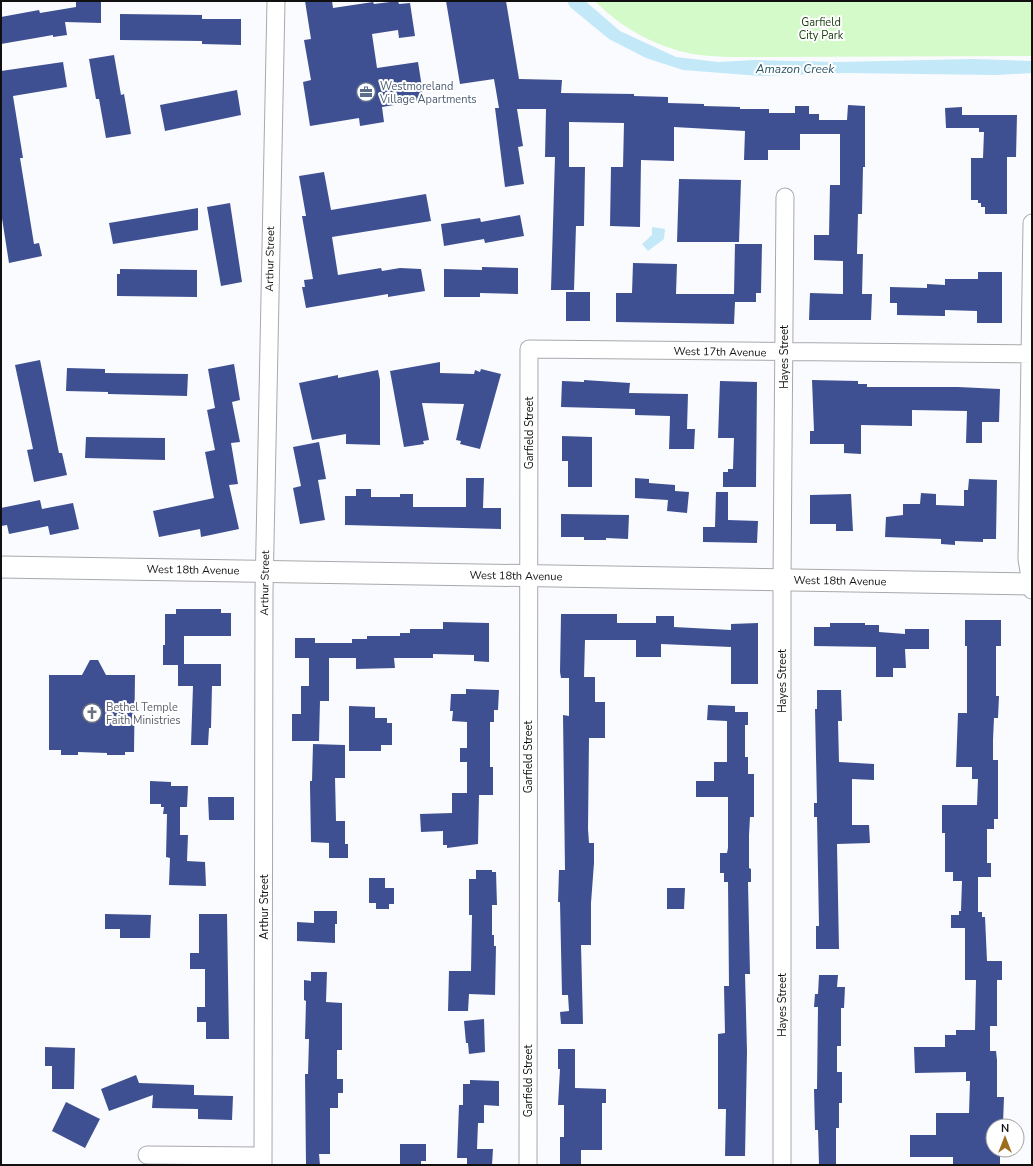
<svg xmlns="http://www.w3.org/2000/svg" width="1033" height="1166" viewBox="0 0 1033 1166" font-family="'Nunito Sans',sans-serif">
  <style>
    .green { fill: #d3fac8 }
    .water { fill: #c3e8f8 }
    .building { fill: #3f5092 }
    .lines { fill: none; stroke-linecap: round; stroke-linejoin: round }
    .minor-casing { stroke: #a8a9ac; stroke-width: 19 }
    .major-casing { stroke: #a8a9ac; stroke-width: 23 }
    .minor { stroke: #fff; stroke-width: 17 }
    .major { stroke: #fff; stroke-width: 21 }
    .labels { text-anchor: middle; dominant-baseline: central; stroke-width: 4; stroke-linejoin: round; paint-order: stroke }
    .park-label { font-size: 11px; fill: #183b0b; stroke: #fff }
    .service-label { font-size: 11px; fill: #4e5e75; stroke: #fff; text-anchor: start }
    .street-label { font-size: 11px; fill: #101011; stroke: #fff }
    .worship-label { font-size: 11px; fill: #5b616d; stroke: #fff; text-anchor: start }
    .water-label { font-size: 12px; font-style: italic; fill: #2a5667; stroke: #fff }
  </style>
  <rect width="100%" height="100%" fill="#fafbfe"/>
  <!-- green -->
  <path class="green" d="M595,1H1032V56L728,57C715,56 701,56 688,53C653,45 620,27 595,1Z"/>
  <!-- water -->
  <path class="water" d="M567,1H585L620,31L676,57L718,62L755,60L838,62L974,59L1032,61V73L996,75L845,73L760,76L683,70L646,58L609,39L570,7Z
    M652,227L665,229L664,239L648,251L642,244L652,235Z"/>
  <!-- building -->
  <path class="building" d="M76,1H101V23L65,22L67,35L53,37V35L1,44V17L39,10L40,13L76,7Z
    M305,1H332L333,8L373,2L374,4L398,1L399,4L410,3L415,36L399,38L398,30L372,34L377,68L418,62L424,100L382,107L384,122L360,126L359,118L310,126L303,82L311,80L304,40L311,39Z
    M446,1H506L519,79L562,80L561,93L634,94V96L668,97V103L704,104V106L740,107V109H769V113H795V106H809V114H819V120H847L848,105L865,106V167H863L862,214H858L857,254H863L862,294H872L871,320H809L810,293L843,294V261L814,260V235H829L830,185H840V134H800V150H768V160H744L745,131L674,127V161L641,160L640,227L610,226L611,167H623L624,123L569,122V167H585L584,226H576L574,290H551L555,157H545L546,109H517L523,146L518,147L524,184L505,187L495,108H499L494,79L460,84Z
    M120,14L202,15V19H241V45L202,44V41L120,40Z
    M114,55L121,95L124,94L131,134L106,138L99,99H96L89,59Z
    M63,62L67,87L13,96L23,158H20L34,244L39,243L42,256L9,263L1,212V71Z
    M237,90L241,115L165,131L160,105Z
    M962,107V115H1017L1016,157H1007V214H985V207H981V203H978V200H971V158H983L984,132H979V128H946L945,108Z
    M324,172L331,210L426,194L431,221L332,237L338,275L381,268L382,271L400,268L421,269L425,291L388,297V294L306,308L302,287H305L304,280L313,279L302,216H306L299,176Z
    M679,179L741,180L739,242H677Z
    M230,203L242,282L221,286L207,207Z
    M198,208V230L113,244L109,223Z
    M520,215L524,236L485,243L484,239L444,246L441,224L480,218L481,222Z
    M735,244H762L761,293H756V302H735L734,324L616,322V293H632L633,263L677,264L676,294H734Z
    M482,267L518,268V294L480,293V297H444V269L482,270Z
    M120,269L197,270V297L117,296V274H120Z
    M978,272H1002V323H977V311L945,310V316H942L897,315V303H890V287L927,288V284L945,285V279H978Z
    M566,292H590V321H566Z
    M40,360L59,453H62L67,475L34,482L27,450L33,449L15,365Z
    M440,362V373L474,374L475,370L480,372L481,369L501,374L480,449L460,444L461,441L456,440L464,404L422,403L429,440L423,441L424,444L404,447L390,371Z
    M234,364L240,400L232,402L240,442L231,443L238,484L229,485L239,529L201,537L200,529L159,537L153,511L214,498L205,452L215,450L207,410L215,408L208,369Z
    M67,368L105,369V373L188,374L187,396L108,394V392L66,391Z
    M378,370L380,380V445L346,444V434L312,440L299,383L338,375V378Z
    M584,380L630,383L629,393L688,394L687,429H695L694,449H669L670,416L635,415V409L561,407L562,381L584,382Z
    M812,380L858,381V384H867V387H958L1000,389L999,422H982V443H966L967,411L912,410V426L861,425V454L844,453V444H810V431H814Z
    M720,381L757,382L756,487H723V472H728V469H733L734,438H718Z
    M562,436L592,437V487H568V461H562Z
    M86,437L165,438V460L85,458Z
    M319,442L326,479L318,480L325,520L300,524L293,488L301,486L293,447Z
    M466,478H484L483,508H501V529L345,525V496H356V489H371V497H400V494H413V507H466Z
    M635,478L649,479V483L675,485V491L689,492L687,513L667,511L668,500L635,498Z
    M969,479L997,480L996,539H983V542L955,541V545L941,544V539L885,537L886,517L903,515V504H920L921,493L936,494V505L964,506V490H968Z
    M716,492H728V520L758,521L757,543L703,542V527H715Z
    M851,494L853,531H836V524H810V495Z
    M40,500L42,509L73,503L79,529L50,535L48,526L9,534L7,525L1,526V508Z
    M561,514L629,515L628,539L606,538V540H584V537H561Z
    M176,609H221V613H231V636H184V664H221V686H212L211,728H209L208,745H191L193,686H178V665H163V645H165V614H176Z
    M561,614H617V623H656V616H674V627L731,630V624L758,623V684H731V647L661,644V657H636V640H585L584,677H595V702H605V738H589L588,829L589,843H594V863L591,903V945H581L583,1024H561L560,1012L569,1011L568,995H562L560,902H558L559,870H565L563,715L569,716V678H561L560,672Z
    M965,620H1001V646H996V696H999L998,718H994L993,740V760H998V819H994V829H987V863H991V877H978V912H982V917H985L987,961H1002V980H997V1026H990V1051H996L997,1060V1097H1004L1003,1124H993V1150H1000V1165H953V1157H910V1135H936V1113H969L970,1081H966V1072L915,1073L914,1047H945V1035H956V1030H975L976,980H965V928H951V915H959V911H961L962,881H953V872H945V833H942V805H977L978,779H972V767H956L958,713H967V646H965Z
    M443,622L489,623V662L474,661V655L433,654V658H394L395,668L356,669V658H329V701H320L319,741H292V714H301V686H309V658H295V638H315V643H352V639H367V636H400V633H410V629H443Z
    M830,623H865V625H879V632L905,634V629H929V649H905L906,668H893V677H876V647L814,646V627H830Z
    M90,660H98L106,675H135L134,752H125V755H107V753L78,752V755H61V750H49V675H82Z
    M466,689L499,690L498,710H494V722H490V767H493V795H479L478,844L447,848V845H443V831L421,832L420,814L452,813V793H467V762H460V748H467V722L452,721L453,711H450L451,694H466Z
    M817,690H841L842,721H838L839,762L874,764V780L852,779V825H869L870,843L837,844L839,949H816V926H819L817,817H814V803H817L815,709H817Z
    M708,705L735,706V712H748V725H745V757H748V774H754V817H750L749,835V868L751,869V882H748L750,974H745L747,1051L745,1156H725L726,1109H718V1034L725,1033L724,986H729L728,882H724V873H720V853H727L728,848V797H696V781H714V762H727V721L707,720Z
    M349,706L375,707V718H387V723H392V745H381V751H349Z
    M313,744L345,745V778H335L336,821H345V844H348V858H329V843L311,842L310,786V781H312Z
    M150,781L171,782V786H188L187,807H180V835H188L187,861L205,862L206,886L169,885L170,858L166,857L167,814H163L164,807H161V804H150Z
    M208,797H234V820H209Z
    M476,870H492V872H496L497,905H492V935H494V946H496L495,995L469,994L468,1011H448L449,971H471L472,915H469V879H476Z
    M369,878H385V888H394V904H389V909H376V903H369Z
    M667,888H685L684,909H667Z
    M314,911H337V924H335V943L297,941V922L314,923Z
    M105,914L151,915L150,938H120V929H105Z
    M199,914H227L229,1039H206V1022H197V1007H205V969H190V953H199Z
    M311,972H327L326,1002L342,1003V1050H337V1079H343V1093H338V1108H330V1154H319L320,1165H306L305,1074H308L309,1039H305L306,1001L304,1000V980L311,981Z
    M819,975H838L837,987H845L844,1008H841V1046H837V1072H842V1103H839V1128H836V1165H819L818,1130H815L814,1089H817L818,1007H814L815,994H818Z
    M484,1019L485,1052L469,1054L468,1043H466L464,1021Z
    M45,1047L75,1048L74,1089H52V1066H45Z
    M558,1049H575V1088L606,1089V1103H602V1150H581V1165H560V1137H564V1105H558L560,1069H558Z
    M136,1075L139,1083L194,1085V1095L233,1096L232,1120L198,1119V1109L152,1108L153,1095L109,1111L101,1089Z
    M470,1080L499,1081V1106L484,1105V1123H478L477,1149H493L492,1165L467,1164V1158H457L459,1105H463V1084H470Z
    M66,1102L100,1119L85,1148L52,1131Z
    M400,1144H426V1161H421V1165H400Z"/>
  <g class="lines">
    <defs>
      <path id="minor" d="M1032,223L1027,559L1032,590
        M147,1155L263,1156
        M263,1165L264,592L276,1
        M528,1165L529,349L1032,354
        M782,1165V580L785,197"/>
      <path id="major" d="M1,567L1032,584"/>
    </defs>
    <!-- minor casing -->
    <use href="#minor" class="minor-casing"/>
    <!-- major casing -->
    <use href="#major" class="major-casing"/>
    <!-- minor -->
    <use href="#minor" class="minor"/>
    <!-- major -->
    <use href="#major" class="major"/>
  </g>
  <!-- icons -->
  <defs>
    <symbol id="office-ring" viewBox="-11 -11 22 22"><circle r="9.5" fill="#fff" stroke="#5c6f8a" stroke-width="1.5"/><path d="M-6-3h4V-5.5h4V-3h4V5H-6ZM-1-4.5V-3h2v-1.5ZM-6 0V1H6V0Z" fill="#5c6f8a"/></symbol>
    <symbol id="church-ring" viewBox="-11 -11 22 22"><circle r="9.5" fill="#fff" stroke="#6b7280" stroke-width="1.5"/><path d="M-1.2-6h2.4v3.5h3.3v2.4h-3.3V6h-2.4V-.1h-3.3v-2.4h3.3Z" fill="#6b7280"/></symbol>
  </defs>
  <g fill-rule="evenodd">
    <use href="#office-ring" x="355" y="81" width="22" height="22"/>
    <use href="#church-ring" x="81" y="702" width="22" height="22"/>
  </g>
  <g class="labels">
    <!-- park labels -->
    <g class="park-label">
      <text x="821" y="22">Garfield<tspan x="821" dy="13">City Park</tspan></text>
    </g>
    <!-- service labels -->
    <g class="service-label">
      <text x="380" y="86">Westmoreland<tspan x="380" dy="13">Village Apartments</tspan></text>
    </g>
    <!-- street labels -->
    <g class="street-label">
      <text transform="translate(270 259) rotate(-89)">Arthur Street</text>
      <text transform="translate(720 352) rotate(1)">West 17th Avenue</text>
      <text transform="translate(784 357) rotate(-90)">Hayes Street</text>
      <text transform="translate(529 433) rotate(-90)">Garfield Street</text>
      <text transform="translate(193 570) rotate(1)">West 18th Avenue</text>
      <text transform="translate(516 576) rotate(1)">West 18th Avenue</text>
      <text transform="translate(840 581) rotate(1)">West 18th Avenue</text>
      <text transform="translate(265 583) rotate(-89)">Arthur Street</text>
      <text transform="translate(782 681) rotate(-90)">Hayes Street</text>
      <text transform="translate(528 757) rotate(-90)">Garfield Street</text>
      <text transform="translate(264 907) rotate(-90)">Arthur Street</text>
      <text transform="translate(782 1005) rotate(-90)">Hayes Street</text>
      <text transform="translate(528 1081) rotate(-90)">Garfield Street</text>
    </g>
    <!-- worship labels -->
    <g class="worship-label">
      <text x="106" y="707">Bethel Temple<tspan x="106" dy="13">Faith Ministries</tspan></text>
    </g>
    <!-- water labels -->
    <g class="water-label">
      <text x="795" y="69">Amazon Creek</text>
    </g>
  </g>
  <!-- border -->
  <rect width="1033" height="1166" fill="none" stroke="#101011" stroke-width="4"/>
  <!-- north arrow -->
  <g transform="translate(1005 1138)"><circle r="19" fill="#ffffff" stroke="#9f9fa0"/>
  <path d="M0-3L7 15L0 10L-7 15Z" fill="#9d6e20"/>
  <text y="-6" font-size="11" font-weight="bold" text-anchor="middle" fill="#101011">N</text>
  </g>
</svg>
